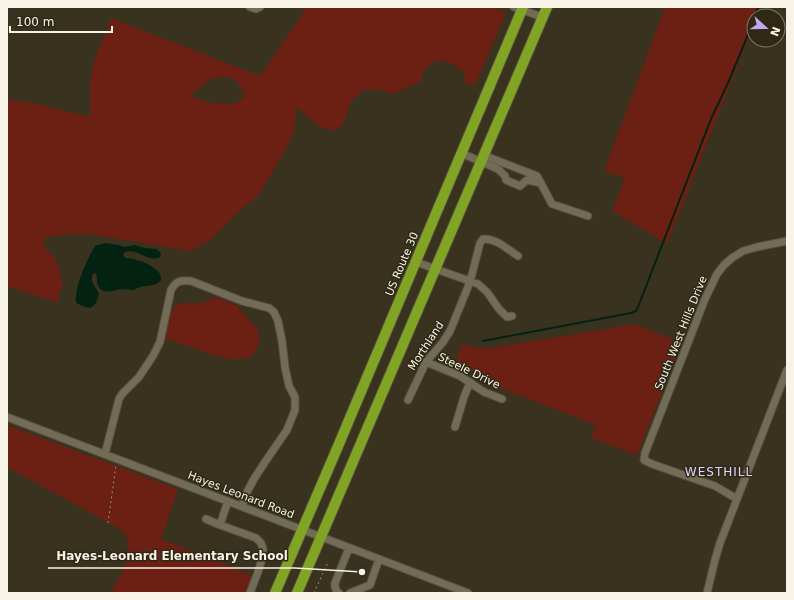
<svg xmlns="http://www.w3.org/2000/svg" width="794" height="600" viewBox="0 0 794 600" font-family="'DejaVu Sans',sans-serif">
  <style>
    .green { fill: #6c2014; fill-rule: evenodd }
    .water { fill: #042211 }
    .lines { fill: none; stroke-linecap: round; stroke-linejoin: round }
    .stream { stroke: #042211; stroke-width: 2 }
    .minor-casing { stroke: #534e3d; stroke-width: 9 }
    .highway-casing { stroke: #534e3d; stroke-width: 12 }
    .path { stroke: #948f7f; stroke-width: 1; stroke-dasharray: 2 3; stroke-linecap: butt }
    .minor { stroke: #726c57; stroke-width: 7 }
    .highway { stroke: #82a424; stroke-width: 10 }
    .labels { text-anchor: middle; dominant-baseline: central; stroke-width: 3; stroke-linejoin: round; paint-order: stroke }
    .street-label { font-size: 11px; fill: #f7f3e7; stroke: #2e2815 }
    .neighbourhood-label { font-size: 12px; letter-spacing: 1px; fill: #e1d3fe; stroke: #2e2815 }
    .leader { fill: none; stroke: #f7f3e7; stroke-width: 1.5 }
    .callout-dot { fill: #f7f3e7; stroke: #2e2815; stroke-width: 1.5 }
    .callout-label { font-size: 12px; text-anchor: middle; font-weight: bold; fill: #f7f3e7; stroke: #2e2815; stroke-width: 3; stroke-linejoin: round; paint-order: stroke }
  </style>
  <rect width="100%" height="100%" fill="#38321f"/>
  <!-- green -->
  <path class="green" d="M307,7H491L506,13L477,81L471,86L465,84L464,72C456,66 443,57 432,63C429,65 425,69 423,72L422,81L392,94L382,90H364L351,101L343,125C339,127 335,130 331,130C317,130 307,114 296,107V117L294,132L283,154L258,196L245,206L210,240L190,251L90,234H75L46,237L43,242L46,250L54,256L60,271L62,285L57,303L7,286V99L33,103L82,115L90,116V82L94,62L111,18L260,76ZM223,77L235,79L240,86L245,97L234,104L211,103L190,96L210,79Z
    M665,7H761L757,16H754V25L667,244L612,211L625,178L604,171Z
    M213,298H218L227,301L237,306L258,330L260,342L254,354L246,359H230L216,356L164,338L170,313L176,305L186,303H203Z
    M635,324L681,343L637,455L591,438L596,425L493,385L471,370L455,364L462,344L478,348H491Z
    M7,425L178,489L161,539L232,567L253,577L246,593H111C121,574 131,557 127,536L118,528L7,467Z"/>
  <!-- water -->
  <path class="water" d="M105,243L119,245L124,247L135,245L144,248L157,249L161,253L160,257C149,263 137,248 125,252L123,254L125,258C135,258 155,265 160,274C161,276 161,278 161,280C154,288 147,284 138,288C134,289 137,289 133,290C129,290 126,289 123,289C116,289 109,294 102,290C95,286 98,279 96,274L94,273C88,280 96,287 99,294L96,303L91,308L85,307L76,303C74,287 87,260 95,246Z"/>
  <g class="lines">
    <!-- stream -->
    <path class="stream" d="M755,16L758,7
      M483,341L631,313L636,311L638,307L711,119L728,83L745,42L754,19"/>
    <defs>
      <path id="minor" d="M250,7L256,9L260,7
        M514,7L542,17
        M461,153L498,169L505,176L506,180L520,186L527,180L541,183
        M483,155L537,176L552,204L588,216
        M416,262L478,284L487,292L499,309L507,317L512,316
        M426,362L460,376L484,392L502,399
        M408,400L426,362L443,342L450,331L470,282L480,243L483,239C496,238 507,249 518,256
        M7,417L468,593
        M455,427L464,397L470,382
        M105,454L119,399L122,394L139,377L153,356L160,342L171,290C176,281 180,280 191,281L242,301L269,308L274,312L278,321L282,341L285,367L289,386L295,397V410L287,430L265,462L254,479L246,494L242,506
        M737,499L715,486L652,464L644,460L645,453L705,299L717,274L724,265L732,258L743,251L757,247L787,241
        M228,501L220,525L256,538L261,543L263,549L262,559L258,572L250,593
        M206,519L220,525
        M339,593L337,592L335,587V583L349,548
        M350,593L370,585L379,559
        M707,593L715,560L720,543L787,370"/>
      <path id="highway" d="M275,593L336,451L523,7
        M297,593L547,7"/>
    </defs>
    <!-- minor casing -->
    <use href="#minor" class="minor-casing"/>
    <!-- highway casing -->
    <use href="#highway" class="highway-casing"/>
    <!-- path -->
    <path class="path" d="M108,523L116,465
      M314,593L328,562"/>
    <!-- minor -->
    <use href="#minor" class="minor"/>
    <!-- highway -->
    <use href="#highway" class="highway"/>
  </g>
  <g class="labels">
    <!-- street labels -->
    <g class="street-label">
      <text transform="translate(402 264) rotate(-67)">US Route 30</text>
      <text transform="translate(681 333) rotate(-68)">South West Hills Drive</text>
      <text transform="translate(426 346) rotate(-57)">Morthland</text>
      <text transform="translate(469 371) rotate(26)">Steele Drive</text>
      <text transform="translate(241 495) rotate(21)">Hayes Leonard Road</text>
    </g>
    <!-- neighbourhood labels -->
    <g class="neighbourhood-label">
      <text x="719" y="472">WESTHILL</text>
    </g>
  </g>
  <!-- callouts -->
  <path class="leader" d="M362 572L295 568H48"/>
  <circle class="callout-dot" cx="362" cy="572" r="4"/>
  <g class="callout-label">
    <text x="172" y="560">Hayes-Leonard Elementary School</text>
  </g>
  <!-- border -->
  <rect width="794" height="600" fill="none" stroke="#f7f3e7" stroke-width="16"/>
  <!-- north arrow -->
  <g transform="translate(766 28) rotate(111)"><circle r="19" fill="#2e2815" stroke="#7e7969"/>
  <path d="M0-3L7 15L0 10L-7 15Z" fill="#c1a8f3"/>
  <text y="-6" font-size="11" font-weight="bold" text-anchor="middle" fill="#f7f3e7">N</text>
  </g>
  <!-- scale -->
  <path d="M10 26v6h102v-6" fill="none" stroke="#f7f3e7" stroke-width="2"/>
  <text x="16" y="26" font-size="12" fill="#f7f3e7" stroke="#2e2815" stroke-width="3" paint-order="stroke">100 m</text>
</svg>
